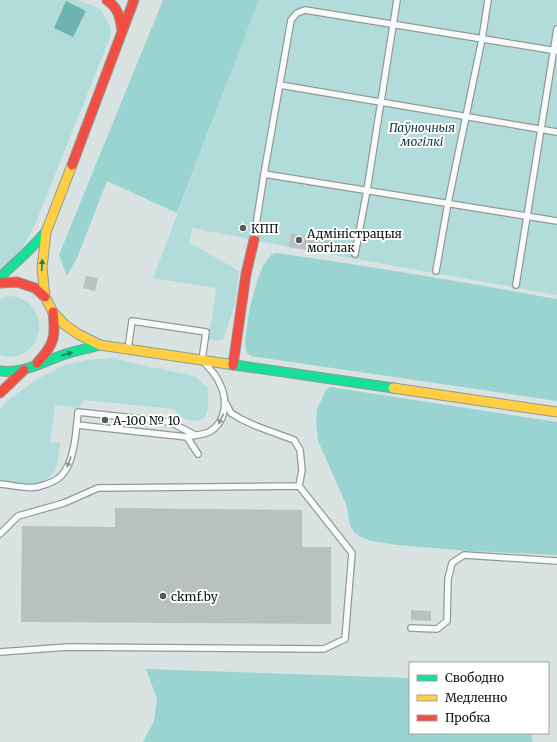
<svg xmlns="http://www.w3.org/2000/svg" width="557" height="742" viewBox="0 0 557 742" font-family="Merriweather,serif">
  <style>
    .green { fill: #b1dcd9 }
    .forest { fill: #9ad4d0 }
    .water { fill: #6bb4b0 }
    .building { fill: #b8c0c0 }
    .lines { fill: none; stroke-linecap: round; stroke-linejoin: round }
    .lane-casing { stroke: #929a99; stroke-width: 8 }
    .fast-casing { stroke: #929a99; stroke-width: 11 }
    .slow-casing { stroke: #929a99; stroke-width: 11 }
    .jam-casing { stroke: #929a99; stroke-width: 11 }
    .lane { stroke: #f9fbfb; stroke-width: 5.5 }
    .fast { stroke: #16e098; stroke-width: 9 }
    .slow { stroke: #ffcf43; stroke-width: 9 }
    .jam { stroke: #f24e42; stroke-width: 9 }
    .oneway { fill: #12845d }
    .oneway2 { fill: #8f9393 }
    .poi-dot { fill: #555c5c; stroke: #fff; stroke-width: 1.5 }
    .labels { text-anchor: middle; dominant-baseline: central; stroke-width: 4; stroke-linejoin: round; paint-order: stroke }
    .park-label { font-size: 12px; font-style: italic; fill: #0b3a38; stroke: #fff }
    .poi-label { font-size: 12px; fill: #0e1414; stroke: #fff; text-anchor: start }
  </style>
  <rect width="100%" height="100%" fill="#d8e3e2"/>
  <!-- green -->
  <path class="green" d="M0,0H76L91,5L101,10L105,17L110,27L111,35L34,227L19,254L0,268Z
    M259,0H557V295L289,247L192,228L190,240L188,242L239,271L235,304L224,338L218,341L207,339L212,320L216,288L153,278Z
    M9,296C12,296 15,297 18,297C23,299 28,302 31,306C52,328 30,365 0,355V298Z
    M112,358L141,365L195,376L208,388V408L205,418L196,421L181,418L174,409L84,400L79,408L55,405L50,442L60,443C59,452 58,466 53,473C41,489 16,484 0,480V410L8,400L36,380L64,365L87,360Z"/>
  <!-- forest -->
  <path class="forest" d="M163,0H259L177,213L107,181L77,258L67,276L59,255Z
    M276,253C370,266 464,282 557,299V401L251,356L248,354L246,350L245,343L249,311L257,281L263,266L271,255Z
    M330,387L557,422V555L469,551L397,545L372,541L361,537L354,532L350,525L346,504L318,441L316,422L317,409L326,390Z
    M146,669L410,678V733H531L533,742H143L154,721L157,699Z"/>
  <!-- water -->
  <path class="water" d="M66,1L86,11L73,37L54,28Z"/>
  <!-- building -->
  <path class="building" d="M240,223H247L246,233L239,232Z
    M291,233L331,240L329,254L289,247Z
    M86,276L98,278L95,291L83,288Z
    M115,508L302,510V547H331V624L21,622L22,526L115,527Z
    M411,610L431,611V621L411,620Z"/>
  <g class="lines">
    <defs>
      <path id="lane" d="M280,85L557,132
        M264,174L557,221
        M254,238L264,174L291,20L297,13L305,10L557,51
        M355,254L367,190L397,0
        M436,271L448,203L482,39L488,0
        M516,285L557,29
        M77,425L187,437C194,435 203,435 209,432C227,422 228,399 219,382C215,373 208,367 202,360L206,332L132,321L128,349
        M187,437L198,454
        M0,484C12,485 25,489 37,487C45,485 57,481 62,475C75,460 76,431 78,412L170,422L195,435
        M0,534L18,516L64,503L98,488L299,486
        M411,628L437,629L447,621L448,579L452,563L464,555L557,561
        M0,652L68,647L324,649L345,639L352,553L299,486L302,470L300,450L294,440L256,426L241,419L231,413L225,402"/>
      <path id="fast" d="M0,277L25,254L46,232
        M228,364L393,388
        M0,371C26,374 45,360 69,353C79,350 90,348 100,345"/>
      <path id="slow" d="M72,165L46,232L42,268L45,297L53,312L65,325L78,334L100,345L228,364
        M393,388L557,412"/>
      <path id="jam" d="M107,0C119,9 120,17 122,31
        M72,165L134,0
        M0,283L17,282L35,288L45,297
        M37,363C54,345 56,337 53,312
        M233,365L246,274L254,240
        M0,393L24,370"/>
    </defs>
    <!-- lane casing -->
    <use href="#lane" class="lane-casing"/>
    <!-- fast casing -->
    <use href="#fast" class="fast-casing"/>
    <!-- slow casing -->
    <use href="#slow" class="slow-casing"/>
    <!-- jam casing -->
    <use href="#jam" class="jam-casing"/>
    <!-- lane -->
    <use href="#lane" class="lane"/>
    <!-- fast -->
    <use href="#fast" class="fast"/>
    <!-- slow -->
    <use href="#slow" class="slow"/>
    <!-- jam -->
    <use href="#jam" class="jam"/>
  </g>
  <!-- one-way arrows -->
  <defs><path id="oneway-solid" d="M-6-.8H1V-3.2L6.5 0L1 3.2V.8H-6Z"/></defs>
  <g class="oneway">
    <use href="#oneway-solid" transform="translate(42 265) rotate(-87)"/>
    <use href="#oneway-solid" transform="translate(67 354) rotate(-18)"/>
  </g>
  <g class="oneway2">
    <use href="#oneway-solid" transform="translate(221 419) rotate(116)"/>
    <use href="#oneway-solid" transform="translate(69 462) rotate(110)"/>
  </g>
  <!-- markers -->
  <g class="poi-dot">
    <circle cx="243" cy="228" r="4"/>
    <circle cx="299" cy="240" r="4"/>
    <circle cx="105" cy="420" r="4"/>
    <circle cx="163" cy="596" r="4"/>
  </g>
  <g class="labels">
    <!-- park labels -->
    <g class="park-label">
      <text x="422" y="127">Паўночныя<tspan x="422" dy="14">могілкі</tspan></text>
    </g>
    <!-- poi labels -->
    <g class="poi-label">
      <text x="251" y="228">КПП</text>
      <text x="307" y="233">Адміністрацыя<tspan x="307" dy="14">могілак</tspan></text>
      <text x="113" y="420">А-100 № 10</text>
      <text x="171" y="596">ckmf.by</text>
    </g>
  </g>
  <!-- legend -->
  <rect x="409" y="662" width="140" height="72" fill="#ffffff" stroke="#9fa1a1"/>
  <rect x="417" y="675" width="20" height="6" fill="#16e098" stroke="#9fa1a1"/>
  <text x="445" y="682" font-size="12" fill="#0e1414">Свободно</text>
  <rect x="417" y="695" width="20" height="6" fill="#ffcf43" stroke="#9fa1a1"/>
  <text x="445" y="702" font-size="12" fill="#0e1414">Медленно</text>
  <rect x="417" y="715" width="20" height="6" fill="#f24e42" stroke="#9fa1a1"/>
  <text x="445" y="722" font-size="12" fill="#0e1414">Пробка</text>
</svg>
